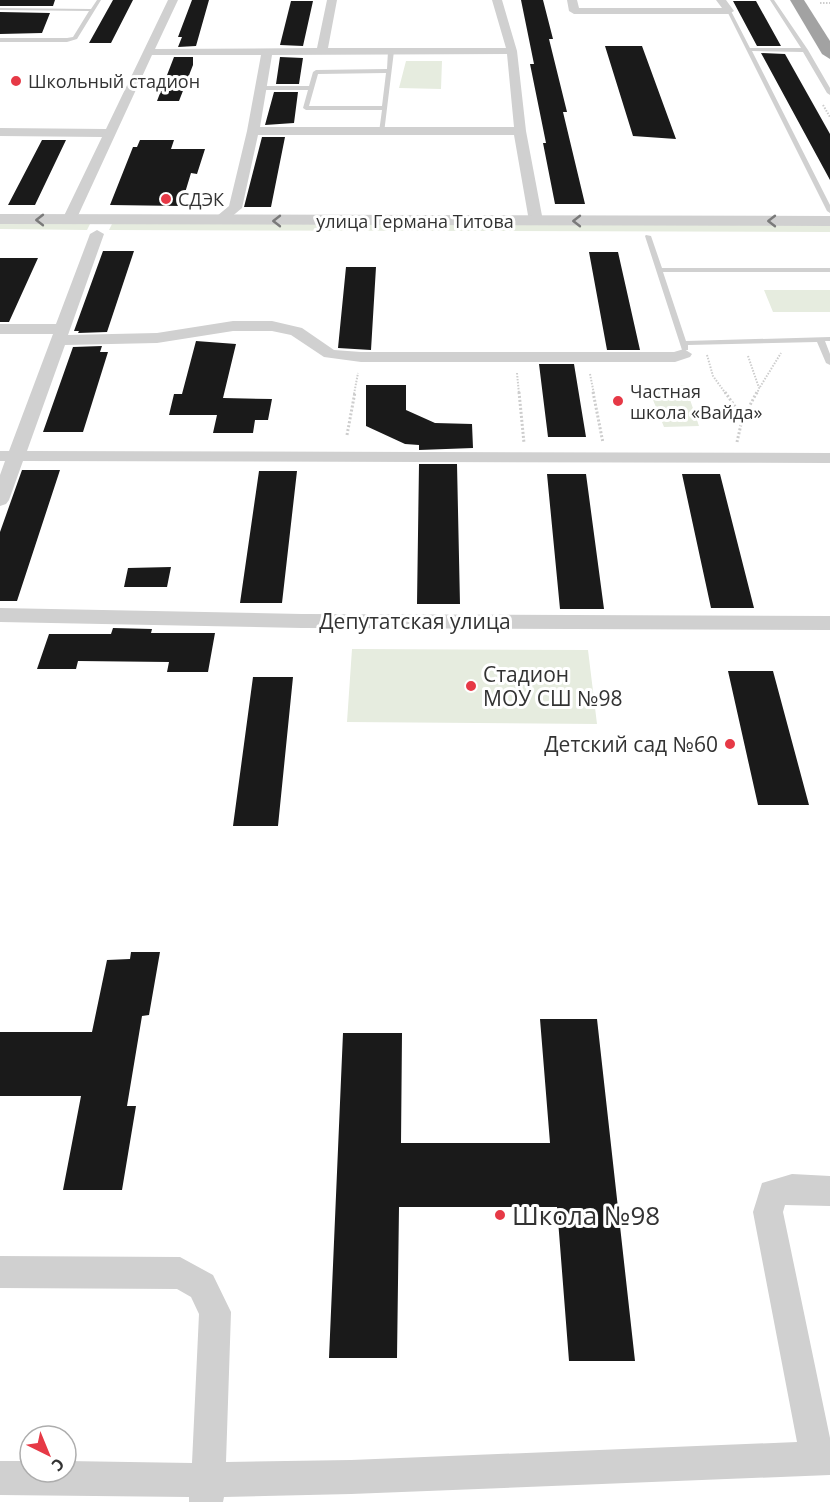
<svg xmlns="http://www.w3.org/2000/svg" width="830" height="1502" viewBox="0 0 830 1502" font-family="'Open Sans',sans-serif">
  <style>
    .green { fill: #e6ecdf }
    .building { fill: #1a1a1a }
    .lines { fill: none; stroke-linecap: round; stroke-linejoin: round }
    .path-far1 { stroke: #cdcdcd; stroke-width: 2; stroke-dasharray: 1.5 1.5; stroke-linecap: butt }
    .path { stroke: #cdcdcd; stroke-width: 3; stroke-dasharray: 2 2; stroke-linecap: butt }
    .service { fill: #d0d0d0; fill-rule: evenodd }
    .minor { fill: #d0d0d0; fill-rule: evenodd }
    .tertiary { fill: #d0d0d0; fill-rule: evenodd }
    .trunk { fill: #a2a2a2; fill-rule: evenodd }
    .oneway { stroke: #7a7a7a }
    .poi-dot { fill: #e63946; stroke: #fff; stroke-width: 2 }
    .labels { text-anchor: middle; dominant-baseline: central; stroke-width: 6; stroke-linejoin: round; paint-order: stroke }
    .far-poi-label { font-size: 18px; fill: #333; stroke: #fff; text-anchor: start }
    .far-street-label { font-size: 18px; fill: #333; stroke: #fff }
    .street-label { font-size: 21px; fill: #333; stroke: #fff }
    .poi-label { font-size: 21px; fill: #333; stroke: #fff; text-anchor: start }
    .near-poi-label { font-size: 26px; fill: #333; stroke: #fff; text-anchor: start }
  </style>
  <rect width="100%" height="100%" fill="#fff"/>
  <!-- green -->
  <path class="green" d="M406,61H442L441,89L399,88Z
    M0,222H91L87,230L0,229Z
    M113,222L830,224V232L109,230Z
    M764,290H830V312H773Z
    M685,385L699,426L664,427L649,390Z
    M352,649L588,650L597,724L347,722Z"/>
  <!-- building -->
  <path class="building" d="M0,0H55L53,6H0Z
    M113,0H133L111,43H89Z
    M192,0H209L196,46L178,47L182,37H178Z
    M521,0H543L553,39H549L567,112H563L585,204H555L543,143H546L530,64H534Z
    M291,1H313L303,46L280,45Z
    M733,1H756L781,46H757Z
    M0,12L50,13L42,33L0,34Z
    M605,46H642L676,139L633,136Z
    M761,53L785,54L830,134V180Z
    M174,57H193V65L179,101H157Z
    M280,57L303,58L299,84H276Z
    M274,92H298L294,123L265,125Z
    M262,137H285L271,207H244Z
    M42,140H66L35,205H8Z
    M140,140H174L171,149H205L197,174L191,173L181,206L110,205L133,147H137Z
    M103,251H134L107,332L78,333L79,331H74Z
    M589,252H618L640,350H607Z
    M0,258H38L9,322H0Z
    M346,267H376L371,350L338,348Z
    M196,341L236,344L223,398L272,399L268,420H255L253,433H213L217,415H169L174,394H182Z
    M102,346L100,352H108L83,432H43L73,347Z
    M539,364H574L586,437H548Z
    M366,385H406V410L435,423L472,424L473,448L419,450V445L405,444L366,426Z
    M419,464H457L460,604H417Z
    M22,470H60L17,601H0V532Z
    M259,471H297L282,603H240Z
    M547,474H586L604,609H560Z
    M682,474H720L754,608H711Z
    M171,567L167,587H124L128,568Z
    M113,628L152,629L151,633H215L208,672H167L169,662L78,661L76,669H37L49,634H111Z
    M728,671H773L809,805H758Z
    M253,677H293L278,826H233Z
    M131,952H160L149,1015L142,1016L127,1106H136L122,1190H63L81,1096H0V1032H92L107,960L130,959Z
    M540,1019H597L635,1361H569L557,1207H399L397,1358H329L343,1033H402L401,1143H550Z"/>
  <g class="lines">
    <!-- path-far1 -->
    <path class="path-far1" d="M820,3H830
      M823,105L830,117
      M707,355L713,376L726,394
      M748,356L759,388L757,394
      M517,373L519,394
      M590,374L594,394
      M760,387L781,353
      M354,394L358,373"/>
    <!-- path -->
    <path class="path" d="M519,392L524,443
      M593,392L603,443
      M725,392L738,411L740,420
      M347,435L355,392
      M737,442L742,420L757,392"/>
    <!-- service -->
    <path class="service" d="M97,0H101L77,39L67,42H0V38H67L73,37L89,11L0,10V8L91,9Z
      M770,0H774L808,50L830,88V95L827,93L803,52L752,51L830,205V213L827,211L727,11L729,10L731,11L750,48H801Z
      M391,49L394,51L384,133L379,132L382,110H306L303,108L308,90H259L256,88L259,86H309L313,72L316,70L387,69L388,51ZM386,73L382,106H309L318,74Z
      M646,235L651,236L662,268H830V272H663L686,341L830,337V341H825L830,354V365L826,363L817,342L688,345V350H682L645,236Z"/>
    <!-- minor -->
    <path class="minor" d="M168,0H178L155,49L317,48L327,0H337L328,48H506L492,0H502L517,51L526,131L543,221L536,225L529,221L514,135H258L242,208L223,224H213L211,221L229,206L247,131L261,55H152L76,220L74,223H64L62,220L102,137L0,136V128L106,129ZM507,54L514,127H260L272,55Z
      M567,0H577L579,8H722L716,0H726L734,11L729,14H574L569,11Z
      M97,230L104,234L68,335L157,333L233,321H272L302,328L334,350L361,352H674L684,349L692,354L690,357L675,362H361L324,357L291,335L272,331H233L157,343L65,345L27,451L830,453V463L23,461L9,500L6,504L0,506V475L5,461H0V451H9L53,334H0V324H56L90,234Z
      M0,608L302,614L830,616V630L302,628L0,622Z
      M792,1174L830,1176V1206L785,1205L783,1212L830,1438V1475L351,1494L224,1497L223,1502H189V1497L0,1495V1461H30V1472H66V1461L192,1463L199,1314L191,1297L177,1289L0,1288V1256L180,1257L213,1275L231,1312L226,1462L351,1460L797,1442L753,1212L762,1183Z"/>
    <!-- tertiary -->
    <path class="tertiary" d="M0,214L830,216V226L0,224Z"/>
    <!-- trunk -->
    <path class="trunk" d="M790,0H804L830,41V59L822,54Z"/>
  </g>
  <!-- one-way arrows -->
  <defs><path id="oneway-chevron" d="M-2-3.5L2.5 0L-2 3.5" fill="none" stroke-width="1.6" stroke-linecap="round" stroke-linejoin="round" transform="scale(1.5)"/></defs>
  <g class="oneway">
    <use href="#oneway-chevron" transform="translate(40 220) rotate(-180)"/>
    <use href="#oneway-chevron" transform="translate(277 221) rotate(-180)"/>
    <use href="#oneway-chevron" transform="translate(577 221) rotate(-180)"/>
    <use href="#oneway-chevron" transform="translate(772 221) rotate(-180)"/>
  </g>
  <!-- markers -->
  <g class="poi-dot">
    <circle cx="16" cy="81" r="6"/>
    <circle cx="166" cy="199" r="6"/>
    <circle cx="618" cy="401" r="6"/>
    <circle cx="471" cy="686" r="6"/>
    <circle cx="730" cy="744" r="6"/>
    <circle cx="500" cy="1215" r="6"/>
  </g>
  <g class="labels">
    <!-- far-poi labels -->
    <g class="far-poi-label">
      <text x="28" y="81">Школьный стадион</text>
      <text x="178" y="199">СДЭК</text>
      <text x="630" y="391">Частная<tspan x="630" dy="21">школа «Вайда»</tspan></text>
    </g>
    <!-- far-street labels -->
    <g class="far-street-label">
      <text x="415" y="221">улица Германа Титова</text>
    </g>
    <!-- street labels -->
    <g class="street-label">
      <text x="415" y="621">Депутатская улица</text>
    </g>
    <!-- poi labels -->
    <g class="poi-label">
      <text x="483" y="674">Стадион<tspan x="483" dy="24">МОУ СШ №98</tspan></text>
      <text x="718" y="744" text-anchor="end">Детский сад №60</text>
    </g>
    <!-- near-poi labels -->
    <g class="near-poi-label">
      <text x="512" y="1215">Школа №98</text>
    </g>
  </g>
  <!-- north arrow -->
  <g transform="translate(48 1454) rotate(137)"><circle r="28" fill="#ffffff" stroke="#adadad" stroke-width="1.5"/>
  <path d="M0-4.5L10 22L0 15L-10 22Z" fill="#e63946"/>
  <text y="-9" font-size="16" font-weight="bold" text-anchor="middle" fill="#333333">С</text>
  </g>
</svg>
